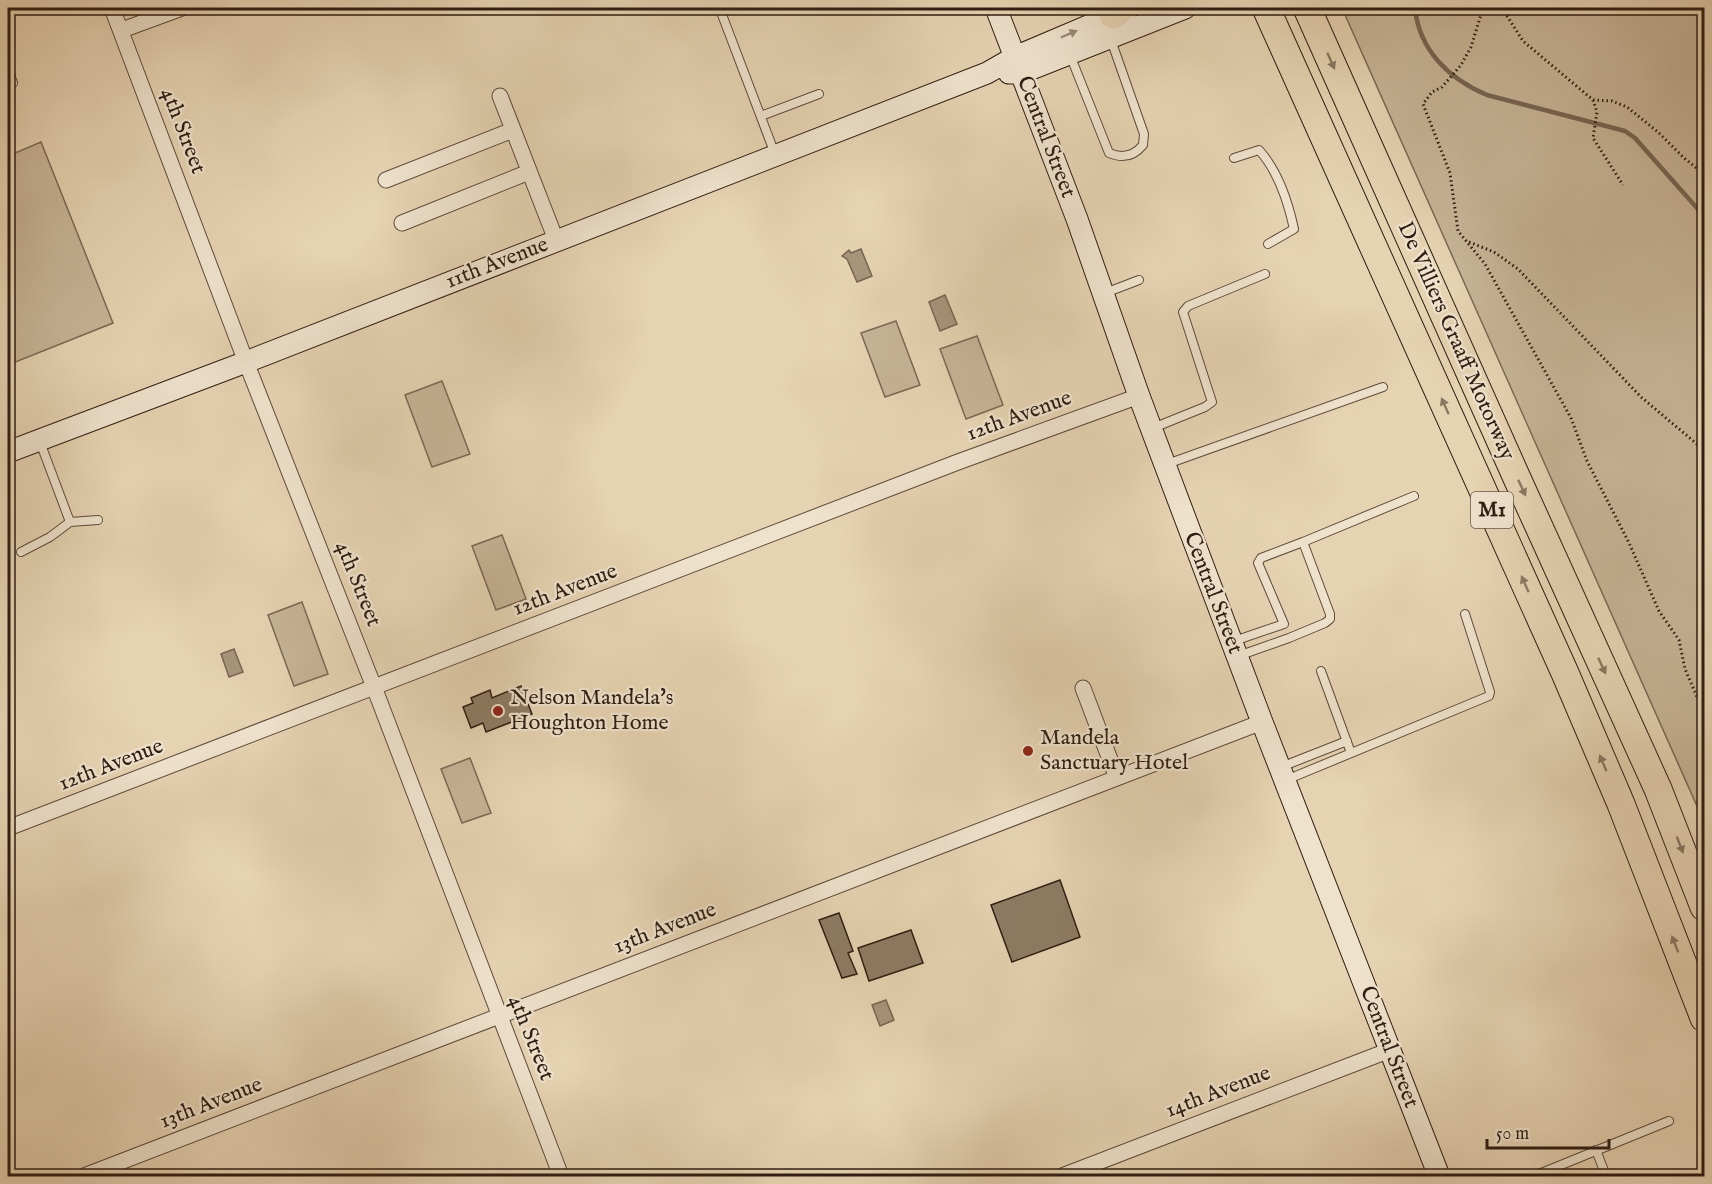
<svg xmlns="http://www.w3.org/2000/svg" width="1712" height="1184" viewBox="0 0 1712 1184" font-family="'IM FELL English',serif">
  <style>
    .green { fill: #c7b497; stroke: #7b6854; stroke-width: 1.5 }
    .water { fill: #a8957c; stroke: #786552; stroke-width: 1.5 }
    .lines { fill: none; stroke-linecap: round; stroke-linejoin: round }
    .stream { stroke: #786552; stroke-width: 4.5 }
    .building { fill: #8e7c65; stroke: #2f1d12; stroke-width: 1.5 }
    .service-casing { stroke: #5d4a3a; stroke-width: 10 }
    .minor-casing { stroke: #5d4a3a; stroke-width: 17 }
    .secondary-casing { stroke: #2f1d12; stroke-width: 23 }
    .motorway-casing { stroke: #2f1d12; stroke-width: 29 }
    .path { stroke: #2f1d12; stroke-width: 3; stroke-dasharray: 1.5 3; stroke-linecap: butt }
    .service { stroke: #efe2cd; stroke-width: 8 }
    .minor { stroke: #efe2cd; stroke-width: 15 }
    .secondary { stroke: #efe2cd; stroke-width: 21 }
    .motorway { stroke: #e6d3b2; stroke-width: 27 }
    .oneway { fill: #998979 }
    .oneway2 { fill: #8a7862 }
    .poi-dot { fill: #8f2418; stroke: #efe2cd; stroke-width: 2 }
    .labels { text-anchor: middle; dominant-baseline: central; stroke-width: 4.5; stroke-linejoin: round; paint-order: stroke }
    .shield { fill: #efe2cd; stroke: #69584a; stroke-width: 1.5 }
    .shield-label { font-size: 21px; font-weight: bold; fill: #2f1d12 }
    .street-label { font-size: 22px; fill: #2f1d12; stroke: #efe2cd }
    .poi-label { font-size: 22px; fill: #2f1d12; stroke: #efe2cd; text-anchor: start }
  </style>
  <rect width="100%" height="100%" fill="#e6d3b2"/>
  <filter id="stains"><feTurbulence type="fractalNoise" baseFrequency=".00333" numOctaves="4"/><feColorMatrix values="0 0 0 0 .2 0 0 0 0 .09 0 0 0 0 .02 0 0 0 .5 -.17"/></filter>
  <radialGradient id="worn" r=".72"><stop offset=".6" stop-color="#630" stop-opacity="0"/><stop offset="1" stop-color="#630" stop-opacity=".3"/></radialGradient>
  <!-- green -->
  <path class="green" d="M1342,8H1704V822Z
    M41,142L113,323L8,365V156Z
    M896,321L920,385L885,397L861,333Z
    M977,336L1003,405L966,419L940,349Z
    M442,381L470,454L432,467L405,395Z
    M502,535L526,599L496,610L472,546Z
    M302,602L328,674L294,686L268,615Z
    M470,758L491,813L462,823L441,769Z"/>
  <!-- water -->
  <path class="water" d="M861,249L872,276L857,282L847,259L842,256L849,250L851,253Z
    M945,295L957,324L940,331L929,302Z
    M234,649L243,672L229,677L221,654Z
    M886,1000L894,1020L880,1026L872,1005Z"/>
  <g class="lines">
    <!-- stream -->
    <path class="stream" d="M1415,8C1419,50 1449,79 1487,95L1625,131L1635,138L1704,216"/>
  </g>
  <!-- building -->
  <path class="building" d="M521,686L532,714L486,732L483,723L471,728L463,707L473,703L471,698L490,690L492,698Z
    M1060,880L1080,937L1012,962L991,905Z
    M839,913L853,951L848,953L857,974L842,978L819,920Z
    M911,930L923,963L869,981L858,948Z"/>
  <g class="lines">
    <defs>
      <path id="service" d="M721,12L775,154
        M1070,55L1109,153C1123,159 1134,156 1143,145L1144,134L1111,40
        M8,69L13,83
        M761,116L819,94
        M1234,158L1259,150C1278,171 1288,201 1294,229L1268,244
        M1105,293L1139,280
        M1153,428L1205,407L1212,402L1183,312L1188,306L1265,274
        M1167,464L1383,387
        M70,522L98,520
        M1303,542L1414,496
        M21,552L50,537L70,522L40,442
        M1234,641L1284,624L1258,563L1261,558L1303,542L1330,614V619L1325,623L1289,638L1238,656
        M1321,671L1351,753
        M1281,767L1347,741
        M1286,780L1489,696L1490,692L1465,614
        M1596,1150L1606,1176
        M1534,1176L1669,1121"/>
      <path id="minor" d="M112,8L246,362L374,687L561,1176
        M122,30L182,8
        M500,96L556,240
        M386,180L513,130
        M402,223L529,172
        M1083,688L1117,778
        M8,828L958,462L1139,396
        M84,1176L1262,722
        M1062,1176L1390,1050"/>
      <path id="secondary" d="M996,8L1077,219L1139,396L1262,722L1439,1176
        M1009,73H1021L1185,8
        M8,452L246,362L987,73L1015,57L1128,9"/>
      <path id="motorway" d="M1266,8L1565,673L1621,804L1704,1018
        M1307,8L1516,476L1658,789L1704,907
        M1113,15L1122,8"/>
    </defs>
    <!-- service casing -->
    <use href="#service" class="service-casing"/>
    <!-- minor casing -->
    <use href="#minor" class="minor-casing"/>
    <!-- secondary casing -->
    <use href="#secondary" class="secondary-casing"/>
    <!-- motorway casing -->
    <use href="#motorway" class="motorway-casing"/>
    <!-- path -->
    <path class="path" d="M1483,8L1471,47L1461,65L1442,87L1432,92L1423,104L1450,173L1458,231L1485,264L1571,418L1587,461L1629,543L1659,611L1679,640L1685,669L1704,713
      M1502,8L1523,41L1593,100L1597,112L1593,138L1623,185
      M1593,100L1612,101L1627,107L1658,132L1684,158L1704,174
      M1469,242L1494,252L1518,269L1641,397L1704,450"/>
    <!-- service -->
    <use href="#service" class="service"/>
    <!-- minor -->
    <use href="#minor" class="minor"/>
    <!-- secondary -->
    <use href="#secondary" class="secondary"/>
    <!-- motorway -->
    <use href="#motorway" class="motorway"/>
  </g>
  <!-- one-way arrows -->
  <defs><path id="oneway-solid" d="M-6-.8H1V-3.2L6.5 0L1 3.2V.8H-6Z" transform="scale(1.5)"/></defs>
  <use class="oneway" href="#oneway-solid" transform="translate(1069 34) rotate(-23)"/>
  <g class="oneway2">
    <use href="#oneway-solid" transform="translate(1331 61) rotate(66)"/>
    <use href="#oneway-solid" transform="translate(1445 406) rotate(-114)"/>
    <use href="#oneway-solid" transform="translate(1522 488) rotate(65)"/>
    <use href="#oneway-solid" transform="translate(1525 584) rotate(-114)"/>
    <use href="#oneway-solid" transform="translate(1602 666) rotate(65)"/>
    <use href="#oneway-solid" transform="translate(1603 763) rotate(-113)"/>
    <use href="#oneway-solid" transform="translate(1680 845) rotate(69)"/>
    <use href="#oneway-solid" transform="translate(1675 944) rotate(-111)"/>
  </g>
  <!-- markers -->
  <g class="poi-dot">
    <circle cx="498" cy="711" r="6"/>
    <circle cx="1028" cy="751" r="6"/>
  </g>
  <g class="labels">
    <!-- shield labels -->
    <rect class="shield" x="1471" y="492" width="42" height="36" rx="4.5"/>
    <g class="shield-label">
      <text x="1492" y="510">M1</text>
    </g>
    <!-- street labels -->
    <g class="street-label">
      <text transform="translate(183 131) rotate(69)">4th Street</text>
      <text transform="translate(1046 137) rotate(69)">Central Street</text>
      <text transform="translate(497 263) rotate(-21)">11th Avenue</text>
      <text transform="translate(1456 341) rotate(66)">De Villiers Graaff Motorway</text>
      <text transform="translate(1019 416) rotate(-20)">12th Avenue</text>
      <text transform="translate(358 584) rotate(68)">4th Street</text>
      <text transform="translate(565 590) rotate(-21)">12th Avenue</text>
      <text transform="translate(1213 593) rotate(69)">Central Street</text>
      <text transform="translate(111 765) rotate(-21)">12th Avenue</text>
      <text transform="translate(665 928) rotate(-21)">13th Avenue</text>
      <text transform="translate(531 1038) rotate(68)">4th Street</text>
      <text transform="translate(1389 1047) rotate(69)">Central Street</text>
      <text transform="translate(1218 1092) rotate(-21)">14th Avenue</text>
      <text transform="translate(211 1103) rotate(-21)">13th Avenue</text>
    </g>
    <!-- poi labels -->
    <g class="poi-label">
      <text x="510" y="698">Nelson Mandela's<tspan x="510" dy="25">Houghton Home</tspan></text>
      <text x="1040" y="738">Mandela<tspan x="1040" dy="25">Sanctuary Hotel</tspan></text>
    </g>
  </g>
  <!-- margin -->
  <rect width="1712" height="1184" fill="none" stroke="#e6d3b2" stroke-width="30"/>
  <rect x="9" y="9" width="1694" height="1166" fill="none" stroke="#2f1d12" stroke-width="3"/>
  <rect x="15" y="15" width="1682" height="1154" fill="none" stroke="#2f1d12" stroke-width="1.5"/>
  <!-- scale -->
  <path d="M1487 1139v9h122v-9" fill="none" stroke="#2f1d12" stroke-width="3"/>
  <text x="1496" y="1139" font-size="18" fill="#2f1d12" stroke="#efe2cd" stroke-width="4.5" paint-order="stroke">50 m</text>
  <rect width="100%" height="100%" filter="url(#stains)"/>
  <rect width="100%" height="100%" fill="url(#worn)"/>
</svg>
